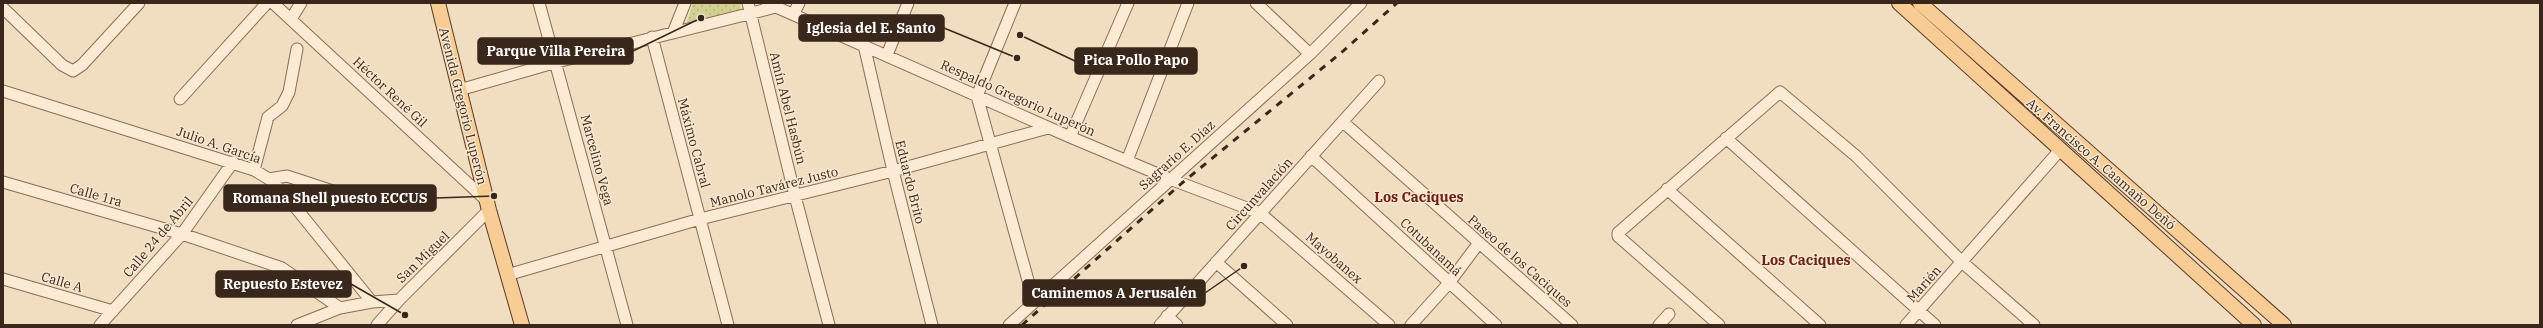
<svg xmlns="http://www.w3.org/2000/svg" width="2543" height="328" viewBox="0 0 2543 328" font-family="'IBM Plex Serif',serif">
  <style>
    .grass { fill: url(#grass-dots) }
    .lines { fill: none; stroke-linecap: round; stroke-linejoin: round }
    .minor-casing { stroke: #8c6d56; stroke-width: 13 }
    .major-casing { stroke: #593b2b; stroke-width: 16 }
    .minor { stroke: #fbebd4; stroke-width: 11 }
    .major { stroke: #f8cd95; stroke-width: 14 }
    .rail { stroke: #3a271c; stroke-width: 3; stroke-dasharray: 7 7; stroke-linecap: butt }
    .labels { text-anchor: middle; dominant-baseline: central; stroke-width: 3; stroke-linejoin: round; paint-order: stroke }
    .street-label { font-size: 13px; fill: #3a271c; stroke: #f8e8d0 }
    .neighbourhood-label { font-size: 14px; font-weight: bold; fill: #6b2018; stroke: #f8e8d0 }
    .leader { fill: none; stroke: #3a271c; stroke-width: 1.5 }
    .callout-dot { fill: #3a271c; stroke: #f8e8d0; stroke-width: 1.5 }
    .callout { fill: #3a271c; stroke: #3a271c; stroke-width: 1.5 }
    .callout-label { font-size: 14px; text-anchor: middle; font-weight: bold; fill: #fff }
  </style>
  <defs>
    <pattern id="grass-dots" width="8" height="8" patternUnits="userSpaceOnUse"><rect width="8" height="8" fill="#d0d093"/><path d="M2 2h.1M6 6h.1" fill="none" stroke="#b3b37e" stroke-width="1.8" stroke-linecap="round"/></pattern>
  </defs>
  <rect width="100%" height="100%" fill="#f1ddc0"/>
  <!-- grass -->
  <path class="grass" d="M693,3H740L741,12L686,25Z"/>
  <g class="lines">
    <defs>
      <path id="minor" d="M273,3L487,201
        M539,3L627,325
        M748,3L795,196L829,325
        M767,3L1070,137L1170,179L1260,213L1389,325
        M1015,3L977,96L1034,302
        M1256,3L1310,54
        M3,8L62,65L73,71L82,65L139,3
        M794,13L799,3
        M291,19L301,3
        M673,33L685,3
        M652,37L728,325
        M864,45L893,171L932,325
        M887,55L908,3
        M459,90L557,62L776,7
        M3,91L254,170L269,179L283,192L372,302L399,300
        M180,99L267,3
        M1343,122L1572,325
        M1070,137L1128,3
        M1726,138L1935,325
        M1311,156L1496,325
        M1127,161L1188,3
        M254,170L268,117L282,106L289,92L297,49
        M269,179L287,176L351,197
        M3,182L182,234L282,268L340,308
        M1667,189L1820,325
        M1216,262L1287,325
        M507,275L700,219L893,171L1048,128
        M3,279L113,311
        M1167,316L1177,325
        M100,325L182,234L233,162
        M297,325L340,308L372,302
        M377,325L399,300L489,210
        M1009,325L1310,54L1361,3
        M1160,325L1379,81
        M1411,325L1449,283L1478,244
        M1659,325L1669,314
        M1719,325L1618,236V233L1780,92L1856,156L1962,262L2034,325
        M1906,325L2060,150"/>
      <path id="major" d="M438,3L489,210L522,325
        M1899,3L2254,325
        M1920,3L2284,325"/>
    </defs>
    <!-- minor casing -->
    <use href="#minor" class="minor-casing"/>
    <!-- major casing -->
    <use href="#major" class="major-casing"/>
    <!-- minor -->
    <use href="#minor" class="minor"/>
    <!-- major -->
    <use href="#major" class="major"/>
    <!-- rail -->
    <path class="rail" d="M1022,325L1182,183L1342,52L1397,3"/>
  </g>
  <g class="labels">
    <!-- street labels -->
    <g class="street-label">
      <text transform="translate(390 92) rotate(43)">Héctor René Gil</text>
      <text transform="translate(1018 98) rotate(24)">Respaldo Gregorio Luperón</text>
      <text transform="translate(463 106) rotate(76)">Avenida Gregorio Luperón</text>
      <text transform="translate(788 108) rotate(76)">Amín Abel Hasbún</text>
      <text transform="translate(694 143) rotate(75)">Máximo Cabral</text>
      <text transform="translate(219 145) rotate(19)">Julio A. García</text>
      <text transform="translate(1177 155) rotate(-42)">Sagrario E. Díaz</text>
      <text transform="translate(597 160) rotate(75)">Marcelino Vega</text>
      <text transform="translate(2101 164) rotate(41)">Av. Francisco A. Caamaño Deñó</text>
      <text transform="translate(910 182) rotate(76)">Eduardo Brito</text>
      <text transform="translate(774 187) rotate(-14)">Manolo Tavárez Justo</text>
      <text transform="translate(1259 194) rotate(-48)">Circunvalación</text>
      <text transform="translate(96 195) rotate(16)">Calle 1ra</text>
      <text transform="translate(158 237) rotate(-50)">Calle 24 de Abril</text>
      <text transform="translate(1431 247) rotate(43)">Cotubanamá</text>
      <text transform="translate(423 257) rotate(-44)">San Miguel</text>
      <text transform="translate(1334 258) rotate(41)">Mayobanex</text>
      <text transform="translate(1520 261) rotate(41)">Paseo de los Caciques</text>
      <text transform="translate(62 282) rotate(16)">Calle A</text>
      <text transform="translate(1924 284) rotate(-48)">Marién</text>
    </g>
    <!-- neighbourhood labels -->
    <g class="neighbourhood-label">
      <text x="1419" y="197">Los Caciques</text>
      <text x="1806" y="260">Los Caciques</text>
    </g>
  </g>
  <!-- callouts -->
  <path class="leader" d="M1017 58L944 28M701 18L633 51M1020 35L1075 61M494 196L436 198M405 315L351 284M1244 266L1205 293"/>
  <g class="callout-dot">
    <circle cx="1017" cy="58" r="4"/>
    <circle cx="701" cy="18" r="4"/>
    <circle cx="1020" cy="35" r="4"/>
    <circle cx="494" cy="196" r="4"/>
    <circle cx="405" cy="315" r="4"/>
    <circle cx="1244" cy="266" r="4"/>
  </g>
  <g class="callout">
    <rect x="799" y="15" width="145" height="26" rx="4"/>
    <rect x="478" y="38" width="155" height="26" rx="4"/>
    <rect x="1075" y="48" width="122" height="26" rx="4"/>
    <rect x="224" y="185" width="212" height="26" rx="4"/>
    <rect x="216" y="271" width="135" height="26" rx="4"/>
    <rect x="1023" y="280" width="182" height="26" rx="4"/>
  </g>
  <g class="callout-label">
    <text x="871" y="33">Iglesia del E. Santo</text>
    <text x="556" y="56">Parque Villa Pereira</text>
    <text x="1136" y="65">Pica Pollo Papo</text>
    <text x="330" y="203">Romana Shell puesto ECCUS</text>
    <text x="283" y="289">Repuesto Estevez</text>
    <text x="1114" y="298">Caminemos A Jerusalén</text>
  </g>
  <!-- border -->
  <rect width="2543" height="328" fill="none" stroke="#3a271c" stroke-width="8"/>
</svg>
